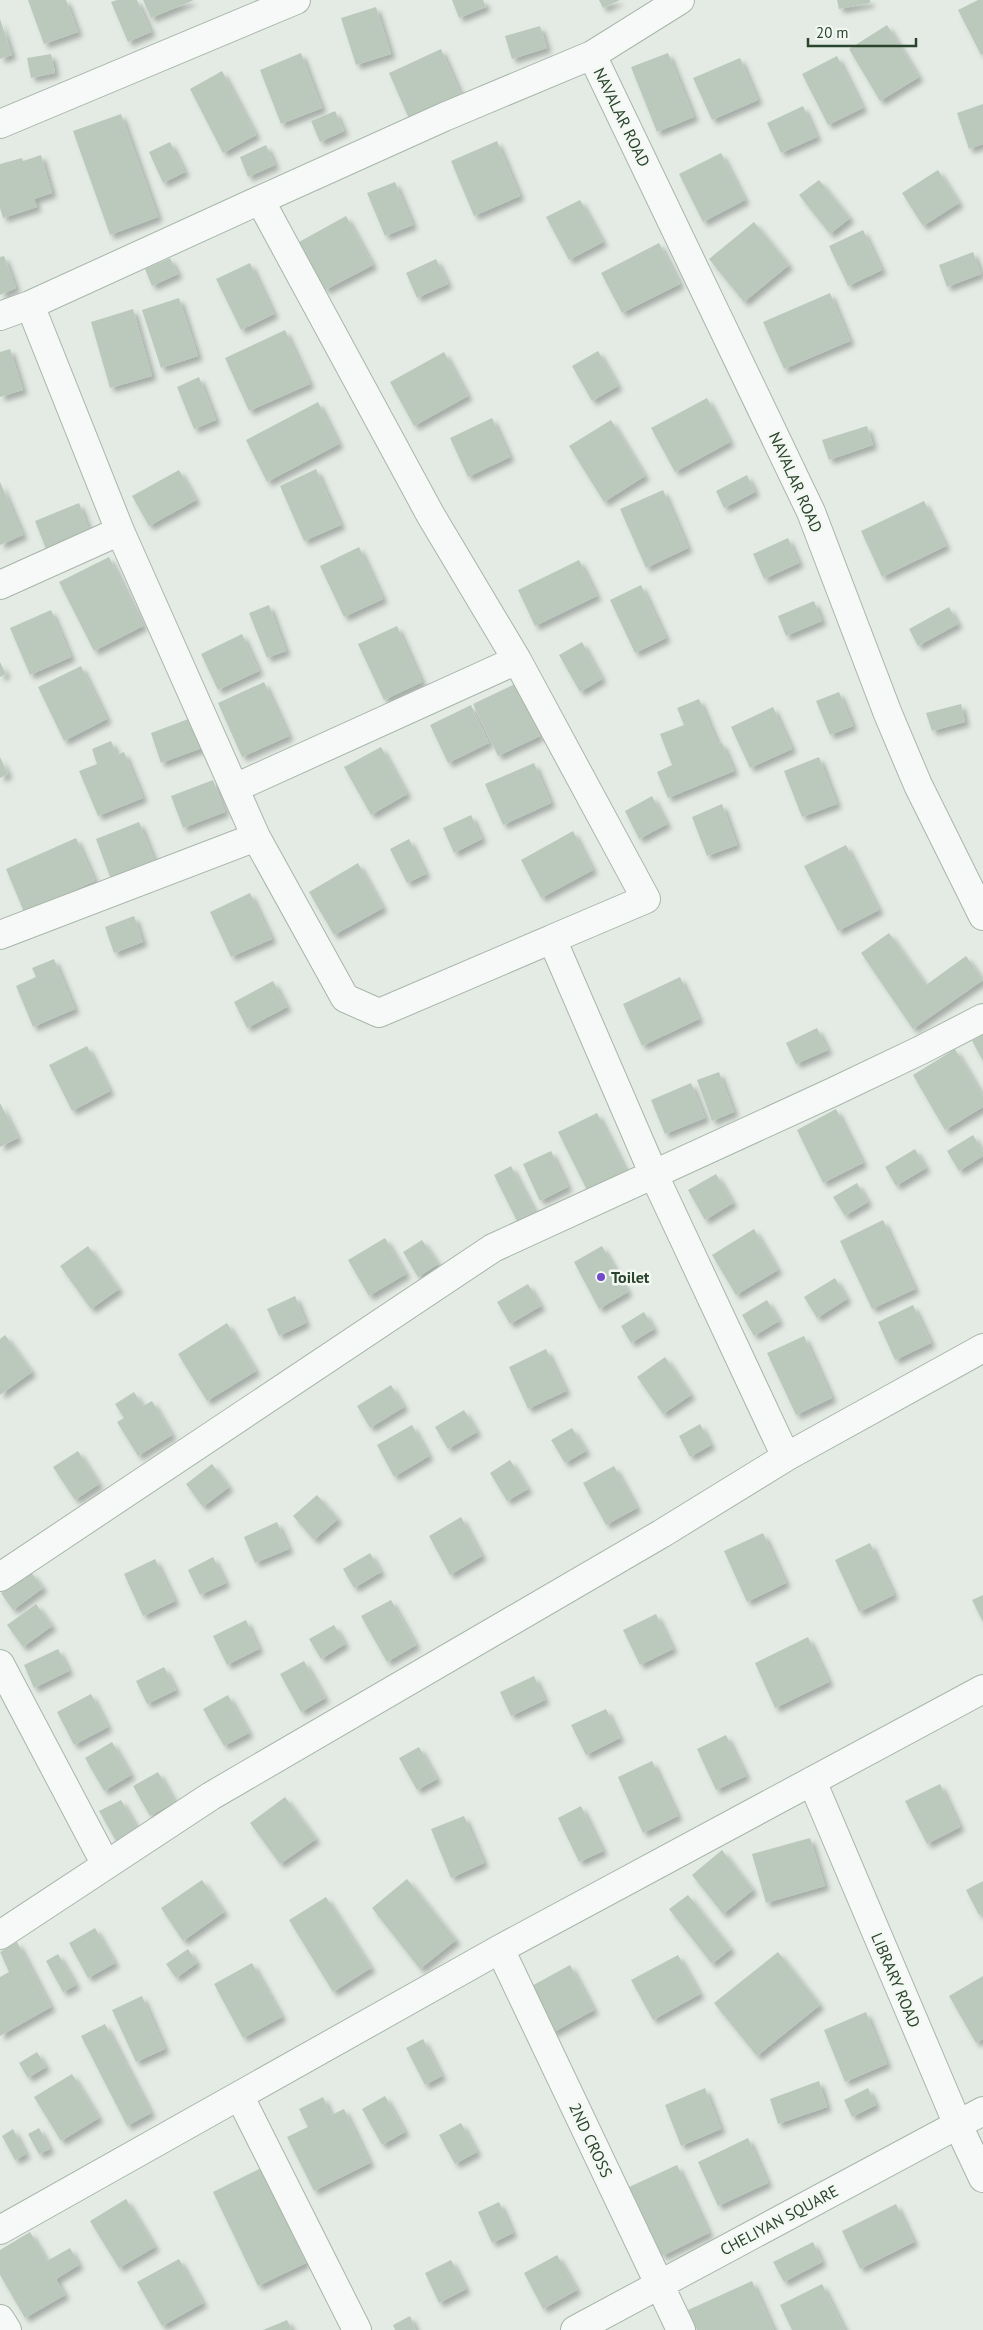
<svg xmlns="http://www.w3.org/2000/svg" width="983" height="2330" viewBox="0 0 983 2330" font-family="'PT Sans',sans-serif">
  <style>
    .building { fill: #bbc9bc; filter: url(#shadow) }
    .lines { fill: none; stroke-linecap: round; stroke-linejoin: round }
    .street-casing { stroke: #a8b6a9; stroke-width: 30 }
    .street { stroke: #f6f9f7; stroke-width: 28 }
    .poi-dot { fill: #724bcd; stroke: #f3f8f3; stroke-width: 2 }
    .labels { text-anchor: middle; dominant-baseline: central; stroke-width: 5; stroke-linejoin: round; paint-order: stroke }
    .street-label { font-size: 16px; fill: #2b442d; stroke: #f3f8f3 }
    .poi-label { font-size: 16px; font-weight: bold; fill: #2b442d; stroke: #f3f8f3; text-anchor: start }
  </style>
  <defs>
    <filter id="shadow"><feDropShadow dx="4.5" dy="4.5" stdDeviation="2.5" flood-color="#0004"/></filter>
  </defs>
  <rect width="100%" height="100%" fill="#e3ebe4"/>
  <!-- building -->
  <path class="building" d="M28,0H66L78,32L44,44Z
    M117,0H137L151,32L128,42L111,2Z
    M143,0H194L151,18Z
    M452,0H483L486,7L459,18Z
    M599,0H620L603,8Z
    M837,0H870V3L839,9Z
    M978,0H983V54L981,55L958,10Z
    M376,7L391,54L356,65L341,18Z
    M0,19L12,55L0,59Z
    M887,25L919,77L880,101L849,49Z
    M540,26L547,48L512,59L505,36Z
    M441,49L462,97L410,121L389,73Z
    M301,53L322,108L281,124L260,70Z
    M668,53L694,117L657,132L631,67Z
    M51,54L55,73L31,78L27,58Z
    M837,56L863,108L828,125L802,74Z
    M740,58L758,100L712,120L693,78Z
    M222,71L256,135L223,153L190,89Z
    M983,104V144L969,149L957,113Z
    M803,106L817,137L781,153L767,123Z
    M335,111L344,131L320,142L311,121Z
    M121,114L158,217L110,235L73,131Z
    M497,141L520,196L474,216L451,161Z
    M170,142L185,172L163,183L149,152Z
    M266,145L275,165L248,177L240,157Z
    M721,153L745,200L703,222L679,174Z
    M41,155L52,193L34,199L37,207L3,218L0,208V164L22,158L23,161Z
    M938,170L959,203L923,226L902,193Z
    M819,180L850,218L830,234L799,195Z
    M395,182L413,225L385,236L367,193Z
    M580,200L603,242L569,260L546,217Z
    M346,216L373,265L325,290L299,242Z
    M754,222L789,265L744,302L709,259Z
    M863,230L882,270L848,286L829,246Z
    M659,243L680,284L622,313L601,273Z
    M973,252L981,274L947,287L939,265Z
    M4,256L16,288L0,295V257Z
    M170,258L178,274L152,286L145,269Z
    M436,259L448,284L417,298L406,273Z
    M250,263L274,314L241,330L216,279Z
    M830,293L850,341L784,369L763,322Z
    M179,298L198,356L161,368L142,310Z
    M133,309L152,376L110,388L91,322Z
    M285,330L310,384L249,411L225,358Z
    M10,349L23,390L0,397V352Z
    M598,351L618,386L592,401L572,366Z
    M444,352L468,396L414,426L390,382Z
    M199,377L216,420L194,429L177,387Z
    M707,398L730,442L675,472L651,428Z
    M318,402L339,444L267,482L246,440Z
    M492,418L510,457L468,477L450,438Z
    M611,420L645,476L604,502L569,446Z
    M867,426L873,445L829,460L822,440Z
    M316,469L341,525L304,541L280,486Z
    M179,470L196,500L149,526L132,496Z
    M747,475L755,492L724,508L716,491Z
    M0,482L23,535L0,545Z
    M663,490L688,548L646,568L620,509Z
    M924,501L946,546L882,577L861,531Z
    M79,503L90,532L46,549L35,521Z
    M788,538L799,563L764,579L753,554Z
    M359,547L383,599L344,617L320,566Z
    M109,557L143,626L94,651L59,582Z
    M579,560L597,596L535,626L518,590Z
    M641,585L666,638L635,653L610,600Z
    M814,601L822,621L786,636L778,616Z
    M269,605L286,651L267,658L249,613Z
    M949,607L958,624L918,646L909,629Z
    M51,610L71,657L30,675L10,628Z
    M397,626L422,682L384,700L358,644Z
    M242,634L259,671L218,690L201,654Z
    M582,642L602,679L580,692L559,655Z
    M0,662L6,674L0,677Z
    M81,666L107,719L64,741L38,687Z
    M264,682L289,736L242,757L218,703Z
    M515,684L540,736L498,756L473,704Z
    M839,692L853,726L830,735L816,701Z
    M699,699L718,744L722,743L734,771L668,798L657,772L672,765L660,734L684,725L677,708Z
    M961,704L965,722L932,731L926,713Z
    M471,705L489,743L448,763L430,725Z
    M773,707L792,749L750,768L731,727Z
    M191,718L202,748L161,763L151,733Z
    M111,741L117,755L124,752L143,798L98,816L79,771L97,764L92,749Z
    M381,747L407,794L371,815L344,767Z
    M0,757L8,774L0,778Z
    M819,757L837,804L802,817L784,771Z
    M534,763L551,803L503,825L485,784Z
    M213,780L225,812L183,828L171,796Z
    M652,796L667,824L639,839L625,811Z
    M722,804L737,845L707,856L692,817Z
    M471,815L482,839L454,853L443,828Z
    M139,822L156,864L112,882L96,839Z
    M573,831L593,870L541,898L521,860Z
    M76,838L95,881L24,912L6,869Z
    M409,839L426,874L407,883L390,849Z
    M846,845L879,910L838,931L804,866Z
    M358,863L383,908L334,935L309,892Z
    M250,893L272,939L231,957L210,912Z
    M134,916L143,942L114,953L105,927Z
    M889,933L926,985L966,956L983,980L913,1029L861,953Z
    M54,959L75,1009L33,1027L16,986L36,977L32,968Z
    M680,977L699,1019L642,1046L623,1004Z
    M273,981L287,1007L247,1028L234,1002Z
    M817,1028L828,1050L796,1064L786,1043Z
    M983,1035V1061L972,1041Z
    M87,1046L110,1091L72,1111L49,1065Z
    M955,1049L983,1096V1107L945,1130L913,1075Z
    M719,1072L734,1112L712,1121L697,1080Z
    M691,1083L705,1118L665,1134L651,1100Z
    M0,1103L18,1138L0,1147Z
    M836,1109L863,1163L823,1183L797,1130Z
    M597,1113L626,1171L587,1190L558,1132Z
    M973,1135L983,1152V1156L959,1171L947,1151Z
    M915,1149L926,1168L896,1186L885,1167Z
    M551,1151L568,1187L540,1201L523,1164Z
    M511,1166L536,1214L518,1223L494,1175Z
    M716,1174L733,1203L705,1220L688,1190Z
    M857,1183L868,1202L845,1216L833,1197Z
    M883,1220L915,1289L872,1309L840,1241Z
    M754,1229L778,1270L736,1295L712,1255Z
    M385,1238L406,1274L369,1296L348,1260Z
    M422,1240L438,1264L418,1277L403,1252Z
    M88,1246L119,1289L91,1309L60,1266Z
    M602,1246L628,1292L599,1309L574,1262Z
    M835,1278L847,1299L817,1318L804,1297Z
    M528,1284L541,1306L510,1324L497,1302Z
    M295,1296L306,1323L279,1336L267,1309Z
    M767,1300L779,1321L754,1336L742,1315Z
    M913,1305L931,1343L895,1360L878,1322Z
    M644,1312L654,1329L631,1343L621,1326Z
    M227,1323L256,1371L207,1401L178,1354Z
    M5,1335L32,1372L0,1395V1339Z
    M804,1336L832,1398L796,1415L767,1353Z
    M546,1349L566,1391L528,1409L509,1367Z
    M665,1357L691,1395L663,1414L637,1377Z
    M391,1385L404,1407L370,1428L357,1406Z
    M134,1392L143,1406L152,1401L172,1435L138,1456L117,1422L124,1418L115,1404Z
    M464,1410L477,1432L448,1449L435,1427Z
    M700,1424L711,1445L690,1457L679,1436Z
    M412,1425L429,1456L394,1477L377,1445Z
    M572,1428L586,1451L565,1463L551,1440Z
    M78,1451L99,1484L75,1500L53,1467Z
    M510,1460L528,1489L507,1501L490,1473Z
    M212,1464L229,1487L203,1507L186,1484Z
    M614,1466L637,1508L606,1525L583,1483Z
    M317,1495L338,1519L314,1540L293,1516Z
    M461,1517L482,1556L450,1575L429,1536Z
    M277,1522L289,1549L255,1563L244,1537Z
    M763,1533L786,1583L747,1602L724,1551Z
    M870,1543L894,1595L859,1612L835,1560Z
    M370,1553L381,1572L354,1588L343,1569Z
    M213,1557L226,1583L200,1595L188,1570Z
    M155,1559L175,1601L143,1616L124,1574Z
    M31,1572L43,1588L13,1610L1,1593Z
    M983,1595V1622L972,1600Z
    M391,1600L416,1645L387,1662L361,1616Z
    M36,1604L52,1626L23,1647L7,1625Z
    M656,1614L673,1649L640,1665L623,1630Z
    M246,1620L259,1649L227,1665L213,1636Z
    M334,1625L345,1644L321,1659L309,1639Z
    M808,1637L829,1682L775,1708L755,1663Z
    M58,1649L69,1671L34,1688L24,1665Z
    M304,1661L325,1698L301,1712L280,1674Z
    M164,1667L176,1690L147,1704L136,1681Z
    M534,1676L545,1700L511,1716L500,1692Z
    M91,1694L108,1727L74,1745L57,1712Z
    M228,1695L249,1733L224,1746L203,1709Z
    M606,1709L620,1738L586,1755L571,1725Z
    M726,1735L746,1776L716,1790L697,1749Z
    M112,1742L131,1775L104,1791L85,1758Z
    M419,1747L437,1779L417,1790L399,1758Z
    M652,1761L678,1816L643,1833L618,1777Z
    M158,1772L175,1802L150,1816L133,1786Z
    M940,1784L960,1827L927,1844L905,1801Z
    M285,1797L316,1839L280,1864L250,1823Z
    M121,1800L137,1828L116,1841L99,1811Z
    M581,1806L603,1851L579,1862L558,1818Z
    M464,1816L484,1863L451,1878L431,1829Z
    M810,1838L825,1886L766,1903L752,1854Z
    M722,1850L753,1890L723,1914L692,1875Z
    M407,1879L456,1940L420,1969L372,1908Z
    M202,1880L224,1912L183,1941L161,1908Z
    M983,1881V1913L979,1915L966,1890Z
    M688,1895L731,1949L712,1964L669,1909Z
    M326,1897L371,1968L333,1992L289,1920Z
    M95,1928L115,1963L88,1978L69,1943Z
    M17,1942L51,2007L0,2036V1977L9,1972L0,1952Z
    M188,1949L197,1963L176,1978L166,1964Z
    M778,1952L820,2005L757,2056L714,2003Z
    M58,1954L76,1985L63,1992L46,1961Z
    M678,1955L700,1994L653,2020L631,1980Z
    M252,1963L282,2017L243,2038L214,1984Z
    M570,1965L594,2010L552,2033L528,1988Z
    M983,1976V2039L976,2043L949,1996Z
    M142,1996L165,2049L136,2062L112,2010Z
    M866,2012L887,2064L845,2082L824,2030Z
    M105,2024L151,2113L127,2126L81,2036Z
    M423,2039L442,2076L425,2085L406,2048Z
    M37,2052L46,2067L28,2078L19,2063Z
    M72,2074L99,2118L61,2141L34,2097Z
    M819,2081L827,2107L778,2124L770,2099Z
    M705,2088L721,2129L681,2146L665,2105Z
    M868,2088L876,2105L852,2117L844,2100Z
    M385,2096L405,2132L382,2145L362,2109Z
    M323,2097L331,2115L344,2109L370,2163L314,2191L287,2137L308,2127L299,2109Z
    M461,2123L477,2152L455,2164L439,2135Z
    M39,2128L50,2149L39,2154L28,2134Z
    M13,2129L26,2154L15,2160L2,2136Z
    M748,2138L768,2183L718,2206L698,2162Z
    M677,2165L709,2233L662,2256L629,2187Z
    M261,2168L306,2263L258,2286L213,2192Z
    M126,2199L155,2247L119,2268L90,2221Z
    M499,2202L513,2233L492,2243L478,2212Z
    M896,2204L914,2242L860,2269L842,2231Z
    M30,2232L47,2261L70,2248L79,2265L56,2279L65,2295L25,2318L0,2275V2250Z
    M813,2242L822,2262L784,2282L773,2262Z
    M557,2255L577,2290L543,2309L524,2273Z
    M179,2259L203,2303L162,2326L137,2282Z
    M451,2260L466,2289L439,2303L425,2273Z
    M752,2281L774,2330H697L688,2310Z
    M822,2284L845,2330H792L780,2305Z
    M410,2316L416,2330H395L393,2325Z
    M287,2320L292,2330H263Z"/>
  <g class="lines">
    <defs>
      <path id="street" d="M592,55L811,512L888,714L918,785L983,916
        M0,124L296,0
        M260,200L444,117L592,55L680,0
        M0,316L30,305
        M120,531L30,305L260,200L430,514L517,660
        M0,585L120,531L256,837L0,935
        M235,788L517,660L646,899L552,939
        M256,837L345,998L379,1013L552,939L654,1175L786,1457
        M0,1577L493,1248L833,1092L921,1050L983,1018
        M0,1664L106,1865
        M812,1781L958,2125L983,2178
        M0,1935L211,1796L661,1534L786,1457L983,1348
        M500,1949L681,2330
        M240,2097L357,2330
        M0,2230L500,1949L983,1689
        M0,2319L7,2330
        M575,2330L983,2111"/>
    </defs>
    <!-- street casing -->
    <use href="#street" class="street-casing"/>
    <!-- street -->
    <use href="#street" class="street"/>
  </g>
  <!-- markers -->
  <circle class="poi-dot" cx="601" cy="1277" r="5"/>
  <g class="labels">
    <!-- street labels -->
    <g class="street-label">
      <text transform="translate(622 117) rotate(64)">NAVALAR ROAD</text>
      <text transform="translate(796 482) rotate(66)">NAVALAR ROAD</text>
      <text transform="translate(896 1980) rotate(67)">LIBRARY ROAD</text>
      <text transform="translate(591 2140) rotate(65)">2ND CROSS</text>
      <text transform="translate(779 2220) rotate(-28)">CHELIYAN SQUARE</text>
    </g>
    <!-- poi labels -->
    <g class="poi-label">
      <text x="611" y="1277">Toilet</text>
    </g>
  </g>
  <!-- scale -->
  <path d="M808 38v8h108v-8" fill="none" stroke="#2b442d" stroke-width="2.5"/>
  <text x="816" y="38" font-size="15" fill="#2b442d" stroke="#f3f8f3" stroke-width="4" paint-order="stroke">20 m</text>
</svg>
